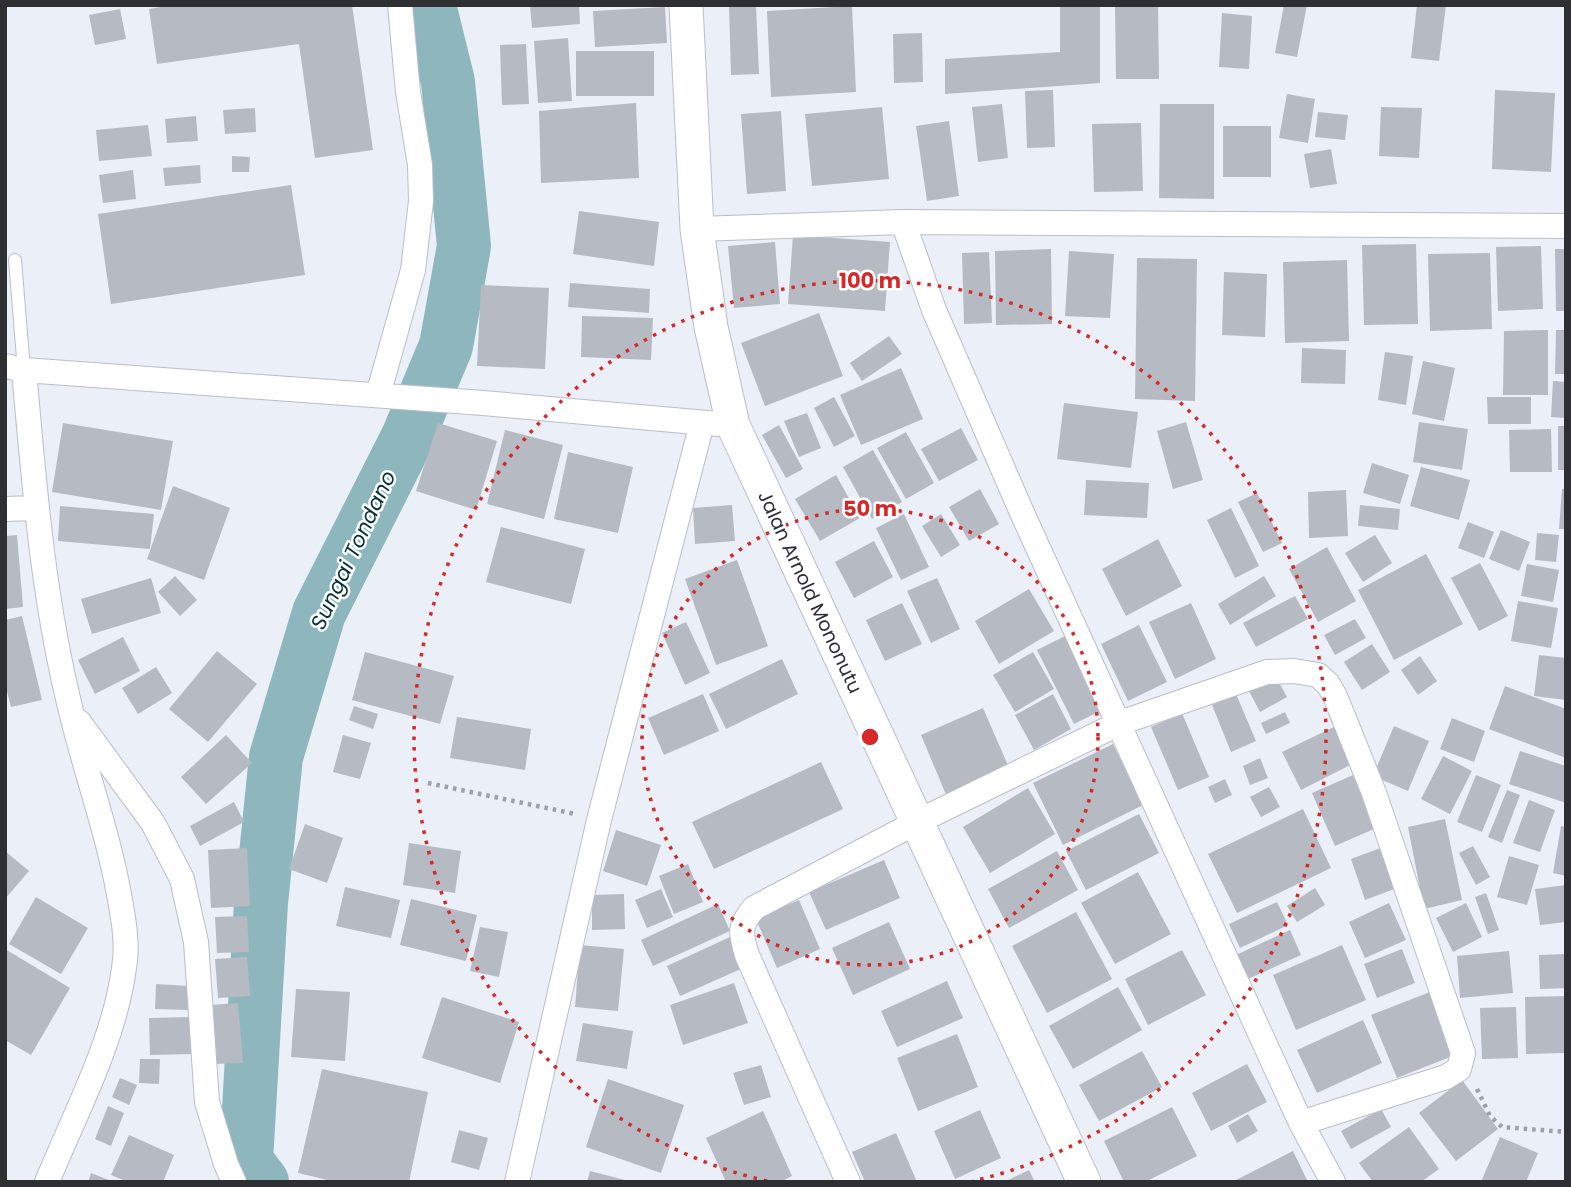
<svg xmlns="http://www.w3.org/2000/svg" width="1571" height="1187" viewBox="0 0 1571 1187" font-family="Poppins,sans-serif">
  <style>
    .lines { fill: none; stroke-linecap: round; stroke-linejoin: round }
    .river { stroke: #8db7bd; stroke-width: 54 }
    .building { fill: #b6bac2 }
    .lane-casing { stroke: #babec6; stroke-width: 14 }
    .street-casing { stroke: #babec6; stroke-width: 26 }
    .secondary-casing { stroke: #babec6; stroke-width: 35 }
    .path { stroke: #9da0a6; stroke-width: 4.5; stroke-dasharray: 3.5 5; stroke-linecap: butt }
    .lane { stroke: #fff; stroke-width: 12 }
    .street { stroke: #fff; stroke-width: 24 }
    .secondary { stroke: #fff; stroke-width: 33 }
    .ring { fill: none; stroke: #d62828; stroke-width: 3.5; stroke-dasharray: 3.5 7 }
    .labels { text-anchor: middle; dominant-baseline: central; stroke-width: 5; stroke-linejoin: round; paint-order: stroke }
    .street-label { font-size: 19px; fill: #2e2f33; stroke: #fff }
    .water-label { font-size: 21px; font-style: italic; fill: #053035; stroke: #fff }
    .centre { fill: #d62828; stroke: #fff; stroke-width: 3.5 }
    .ring-label { font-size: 21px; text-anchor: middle; font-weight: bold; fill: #d62828; stroke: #fff; stroke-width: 5; stroke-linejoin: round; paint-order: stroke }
  </style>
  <rect width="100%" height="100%" fill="#ebeff7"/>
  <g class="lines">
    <!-- river -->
    <path class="river" d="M262,1182L246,1161L261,903L276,757L319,613L408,437L446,346L464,246L448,82L429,5"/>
  </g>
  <!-- building -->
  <path class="building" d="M171,5H352L373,150L315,158L299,44L157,64L149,9Z
    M530,5H579L580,24L532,28Z
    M729,5H756L759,74L731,75Z
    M1060,5H1100V83L945,94V59L1060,52Z
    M1115,5H1158L1159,79H1116Z
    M1284,5H1307L1297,57L1275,53Z
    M1417,5H1446L1439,61L1411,58Z
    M852,6L856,92L771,97L767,11Z
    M665,7L667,43L595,47L593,11Z
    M120,9L126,39L95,45L89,15Z
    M1222,13L1252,16L1249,69L1219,67Z
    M922,33L923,82L894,83L893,34Z
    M568,38L572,101L538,103L534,41Z
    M526,44L529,104L502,105L500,45Z
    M576,51H654V96H576Z
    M1053,90L1055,147L1027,148L1025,91Z
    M1495,90L1555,93L1551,172L1492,169Z
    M1287,94L1315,99L1308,143L1279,138Z
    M636,103L639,178L541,183L539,111Z
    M1002,104L1008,158L978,162L972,107Z
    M1160,104H1214V199L1159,198Z
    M882,107L889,179L812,186L805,114Z
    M1381,107L1422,108L1419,158L1379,156Z
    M255,108L256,132L225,134L223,110Z
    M781,111L786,191L747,194L741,114Z
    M1318,112L1348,115L1345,140L1315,137Z
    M196,116L198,141L167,143L165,119Z
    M949,121L959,196L927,201L916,126Z
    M1141,123L1143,191L1094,192L1092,124Z
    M148,125L152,156L99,161L96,130Z
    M1223,126H1271V177H1223Z
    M1331,149L1337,184L1310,188L1304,154Z
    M232,156L250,157L249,172H232Z
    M200,165L201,183L165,186L163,168Z
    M133,170L136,199L103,203L99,175Z
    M291,185L305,275L111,304L98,214Z
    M579,211L659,222L654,266L573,254Z
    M793,235L890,242L885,311L788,304Z
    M775,242L780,304L734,308L728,246Z
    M1416,244L1418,324L1364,325L1362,245Z
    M1541,246L1543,309L1498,311L1496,247Z
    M1051,249L1052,324L996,325L995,251Z
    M1555,249H1566V311H1556Z
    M1069,251L1114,254L1110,318L1065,316Z
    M989,252L992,323L964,324L962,253Z
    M1490,253L1492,329L1430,331L1428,254Z
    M1137,258L1197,259L1195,401L1135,399Z
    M1347,260L1349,341L1285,343L1283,262Z
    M1224,272L1267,274L1265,337L1222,335Z
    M570,283L650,289L649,313L568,307Z
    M481,285L549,288L545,369L477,366Z
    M819,313L843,376L765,406L741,343Z
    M582,316L653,318L651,360L581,357Z
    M1548,330V395H1503L1504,331Z
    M1556,330H1566V374H1555Z
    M889,336L902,354L862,381L850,363Z
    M1302,348L1346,350L1345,384L1301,383Z
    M1385,352L1413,356L1406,405L1378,400Z
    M1423,361L1455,368L1444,421L1412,414Z
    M901,368L923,419L861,445L840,395Z
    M1553,381L1566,382V418L1551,417Z
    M834,397L855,436L834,447L814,408Z
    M1487,397H1531V424H1488Z
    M1064,403L1138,412L1131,468L1057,459Z
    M807,413L821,448L799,457L784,421Z
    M1186,422L1203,480L1173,489L1157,431Z
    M1419,422L1468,429L1462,470L1413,462Z
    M63,423L173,441L161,510L52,492Z
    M438,423L497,441L476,510L416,491Z
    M779,425L803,469L786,478L762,435Z
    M1558,426H1566V470H1558Z
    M961,428L978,460L939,481L921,449Z
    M1551,429L1552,472H1510L1509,430Z
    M505,430L563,445L544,519L487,504Z
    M906,432L934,483L906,499L877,448Z
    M873,450L902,502L872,519L843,467Z
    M568,452L633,467L618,533L554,519Z
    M1372,463L1409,475L1400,504L1363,493Z
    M1421,467L1470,480L1459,520L1410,506Z
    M836,475L860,518L820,541L795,499Z
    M1086,480L1149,483L1147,518L1084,515Z
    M173,486L230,508L204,580L147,559Z
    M980,489L999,524L969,541L949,507Z
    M1562,489H1566V529H1559Z
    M1346,490L1348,536L1309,538L1308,492Z
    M1257,493L1282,543L1263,552L1238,502Z
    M732,505L735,541L695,544L693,508Z
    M1360,505L1400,509L1398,530L1358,526Z
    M60,506L154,514L150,549L58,541Z
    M1231,508L1259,566L1235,578L1207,520Z
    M904,514L929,567L901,580L876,528Z
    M941,514L960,545L941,557L922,526Z
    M1468,522L1494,532L1484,558L1458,548Z
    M501,527L585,549L571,604L486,582Z
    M1501,530L1530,542L1519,571L1489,559Z
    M1537,533L1559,535L1556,562L1535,560Z
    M17,535L23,607L5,609V536Z
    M1375,535L1392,563L1363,582L1345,553Z
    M1158,539L1182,586L1126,616L1102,569Z
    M874,541L893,577L854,598L835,562Z
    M1327,547L1356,601L1318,622L1289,569Z
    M1426,554L1463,624L1394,660L1358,590Z
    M737,560L768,646L716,665L685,579Z
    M1480,563L1508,616L1479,631L1451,578Z
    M1527,564L1559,570L1553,602L1521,596Z
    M175,576L197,600L180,616L158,592Z
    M1264,576L1276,596L1230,625L1218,604Z
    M151,578L161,613L92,634L81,599Z
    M937,578L960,629L931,643L907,591Z
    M1029,589L1054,631L999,664L975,621Z
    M1295,596L1308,619L1256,647L1243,623Z
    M1518,601L1558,608L1551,648L1511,641Z
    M902,603L922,644L885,661L866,620Z
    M1191,603L1216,659L1175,679L1149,622Z
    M22,616L42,700L11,707L5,683V620Z
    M1355,619L1366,638L1335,655L1324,635Z
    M686,622L710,673L685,685L662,633Z
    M1139,625L1167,682L1128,701L1101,644Z
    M1065,636L1102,710L1074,724L1037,650Z
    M123,637L140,671L95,694L78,660Z
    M1372,644L1390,672L1362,690L1344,662Z
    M217,651L257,684L208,742L169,709Z
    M365,652L454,676L440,724L352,700Z
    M1033,652L1054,689L1015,712L993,675Z
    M1539,655L1566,658V700L1534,696Z
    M1420,656L1437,681L1418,695L1401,670Z
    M782,659L798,694L726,729L709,694Z
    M156,667L172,693L138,714L122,688Z
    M1275,675L1287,697L1260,712L1248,689Z
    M1505,686L1566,709V758L1489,729Z
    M703,694L719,731L664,755L648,718Z
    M1053,694L1071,729L1034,750L1015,715Z
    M1236,694L1256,741L1231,752L1212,705Z
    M354,706L378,714L373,729L349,720Z
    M983,708L1010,770L947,797L921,735Z
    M1285,712L1290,723L1266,734L1261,723Z
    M1182,713L1209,777L1178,790L1151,727Z
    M457,717L531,729L525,770L450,758Z
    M1452,718L1485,731L1474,762L1440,749Z
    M1340,724L1358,761L1301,790L1282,752Z
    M1394,726L1429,741L1408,791L1373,776Z
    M226,735L252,763L206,804L181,777Z
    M343,735L371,743L360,779L333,772Z
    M1113,744L1143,805L1063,845L1033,783Z
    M1520,751L1566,766V803L1509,784Z
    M1443,756L1472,771L1450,814L1421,799Z
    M1260,758L1268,778L1250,785L1243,766Z
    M821,762L843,809L714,869L692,822Z
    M1360,772L1383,825L1335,846L1312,793Z
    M1476,775L1501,785L1482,832L1457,822Z
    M1225,779L1232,795L1215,803L1208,787Z
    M1269,787L1280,807L1261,817L1250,797Z
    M1028,788L1055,834L990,873L963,827Z
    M1507,790L1520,795L1502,843L1488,837Z
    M1529,800L1555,810L1540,852L1513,843Z
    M234,802L244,822L200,846L190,826Z
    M1303,809L1331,868L1237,913L1208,854Z
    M1139,814L1159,853L1086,890L1066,851Z
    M1445,819L1462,900L1424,909L1408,827Z
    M305,824L343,838L327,883L289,869Z
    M1561,826L1566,827V876L1553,873Z
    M616,830L661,845L647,886L603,871Z
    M409,843L461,851L455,893L403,885Z
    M1473,846L1490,877L1476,885L1459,853Z
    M1383,847L1397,888L1365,900L1351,859Z
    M247,848L250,906L211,908L208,850Z
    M5,851L29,871L5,899Z
    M1057,851L1078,890L1009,928L988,889Z
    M1509,856L1539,865L1527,905L1497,897Z
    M884,860L900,898L826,930L809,892Z
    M688,864L703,902L674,914L659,876Z
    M1138,872L1171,934L1115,964L1081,903Z
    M1566,885V922L1540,925L1535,889Z
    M345,887L400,900L391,938L336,926Z
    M1315,888L1325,905L1297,922L1287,906Z
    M661,889L673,917L647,928L635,900Z
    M1486,893L1499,930L1488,934L1475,897Z
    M624,894L625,929L592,930V895Z
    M36,897L88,928L61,974L9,944Z
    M411,899L477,915L466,961L400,945Z
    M799,900L820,949L777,968L756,919Z
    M1277,902L1288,925L1240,948L1229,924Z
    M1389,903L1406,940L1365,958L1349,922Z
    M1466,903L1482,937L1453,952L1436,918Z
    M718,904L730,931L653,966L641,940Z
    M1076,912L1112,979L1047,1013L1012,946Z
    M247,916L249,952L217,953L215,917Z
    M889,922L910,969L853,995L832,948Z
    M480,927L508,932L499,977L470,971Z
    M1290,930L1301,955L1248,979L1236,955Z
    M730,937L743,968L680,996L667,966Z
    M580,945L624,949L618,1011L575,1007Z
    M1342,945L1366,1000L1296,1030L1273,975Z
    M5,949L70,988L31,1055L5,1040Z
    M1402,949L1415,983L1377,998L1364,964Z
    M1182,950L1206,995L1148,1025L1125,979Z
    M1509,951L1513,993L1460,998L1457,956Z
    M1566,954V988L1540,989L1539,955Z
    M247,957L250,996L218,998L215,959Z
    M947,981L963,1018L897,1047L881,1011Z
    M734,983L748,1023L683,1045L670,1005Z
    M156,984L188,986V1010L155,1009Z
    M1118,987L1142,1030L1073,1069L1049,1026Z
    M296,989L350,992L345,1061L291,1057Z
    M1430,992L1455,1055L1397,1078L1371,1015Z
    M1566,996V1053L1526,1054L1525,997Z
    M442,997L519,1022L500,1083L422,1058Z
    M238,1003L243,1063L214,1064L210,1005Z
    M1516,1007L1518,1058L1482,1059L1480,1008Z
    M191,1017L192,1054L150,1055L149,1018Z
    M1363,1020L1382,1063L1317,1093L1297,1050Z
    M583,1023L633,1031L627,1069L576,1061Z
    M957,1034L978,1087L918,1111L897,1058Z
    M1142,1051L1162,1087L1099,1121L1079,1085Z
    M140,1059H160L159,1084L139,1083Z
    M1247,1064L1267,1102L1211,1131L1192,1093Z
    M761,1065L771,1097L744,1105L733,1073Z
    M322,1069L428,1092L409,1182H336L298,1173Z
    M120,1078L137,1085L129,1105L112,1097Z
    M608,1079L684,1105L661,1173L586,1147Z
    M1462,1080L1498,1129L1456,1161L1419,1113Z
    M108,1106L124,1113L111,1146L95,1139Z
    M1172,1107L1197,1156L1145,1182H1124L1104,1141Z
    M1381,1109L1391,1127L1351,1149L1341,1131Z
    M980,1110L1001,1158L955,1179L934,1131Z
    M763,1111L792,1176L780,1182H726L706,1138Z
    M1248,1114L1258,1131L1237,1143L1228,1126Z
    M1409,1127L1439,1169L1421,1182H1373L1359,1163Z
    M459,1130L488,1138L479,1170L451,1162Z
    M896,1133L917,1182H865L852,1152Z
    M129,1135L174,1155L163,1182H128L111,1175Z
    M1500,1137L1538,1153L1526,1182H1481Z
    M1293,1151L1308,1182H1232Z
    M1029,1170L1035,1182H1004Z
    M590,1171L629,1181V1182H587Z
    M91,1173L114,1182H88Z"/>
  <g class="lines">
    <defs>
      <path id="lane" d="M15,260L24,370"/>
      <path id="street" d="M903,222L1566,226
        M697,229L903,222L934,310L1023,515L1301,1123L1333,1182
        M5,366L24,370L483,403L718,424
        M24,370C34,484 43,599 71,711C86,774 109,835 120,900C124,922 128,946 124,968C114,1043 75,1113 47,1182
        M378,395L413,270L421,201L420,165L408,92L400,5
        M5,509L36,508
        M79,722L153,823L182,879L196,942L207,1102L226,1164L234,1182
        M517,1182L599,820L702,423
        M848,1182L747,955C740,933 739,926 754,908L917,822L1120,723L1267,672L1294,671L1318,675L1328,684L1335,696L1374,793L1463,1053L1459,1069L1446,1077L1301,1123"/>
      <path id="secondary" d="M686,5L697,229L711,327L733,425L1084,1182"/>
    </defs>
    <!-- lane casing -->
    <use href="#lane" class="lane-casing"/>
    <!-- street casing -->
    <use href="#street" class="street-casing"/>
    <!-- secondary casing -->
    <use href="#secondary" class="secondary-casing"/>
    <!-- path -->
    <path class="path" d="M428,783L575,814
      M1477,1089L1490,1116L1502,1127L1566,1132"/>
    <!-- lane -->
    <use href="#lane" class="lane"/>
    <!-- street -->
    <use href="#street" class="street"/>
    <!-- secondary -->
    <use href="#secondary" class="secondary"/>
  </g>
  <!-- distance rings -->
  <g class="ring">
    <circle cx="870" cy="737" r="228"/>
    <path d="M767 1181A456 456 0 1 1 973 1181"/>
  </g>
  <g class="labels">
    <!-- street labels -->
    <g class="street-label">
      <text transform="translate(810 592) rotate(65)">Jalan Arnold Mononutu</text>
    </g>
    <!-- water labels -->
    <g class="water-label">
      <text transform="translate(353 550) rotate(-65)">Sungai Tondano</text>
    </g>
  </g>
  <circle cx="870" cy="737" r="10" class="centre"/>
  <g class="ring-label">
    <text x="870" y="288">100 m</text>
    <text x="870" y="516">50 m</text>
  </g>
  <!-- border -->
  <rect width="1571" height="1187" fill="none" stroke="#2e2f33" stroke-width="14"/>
</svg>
